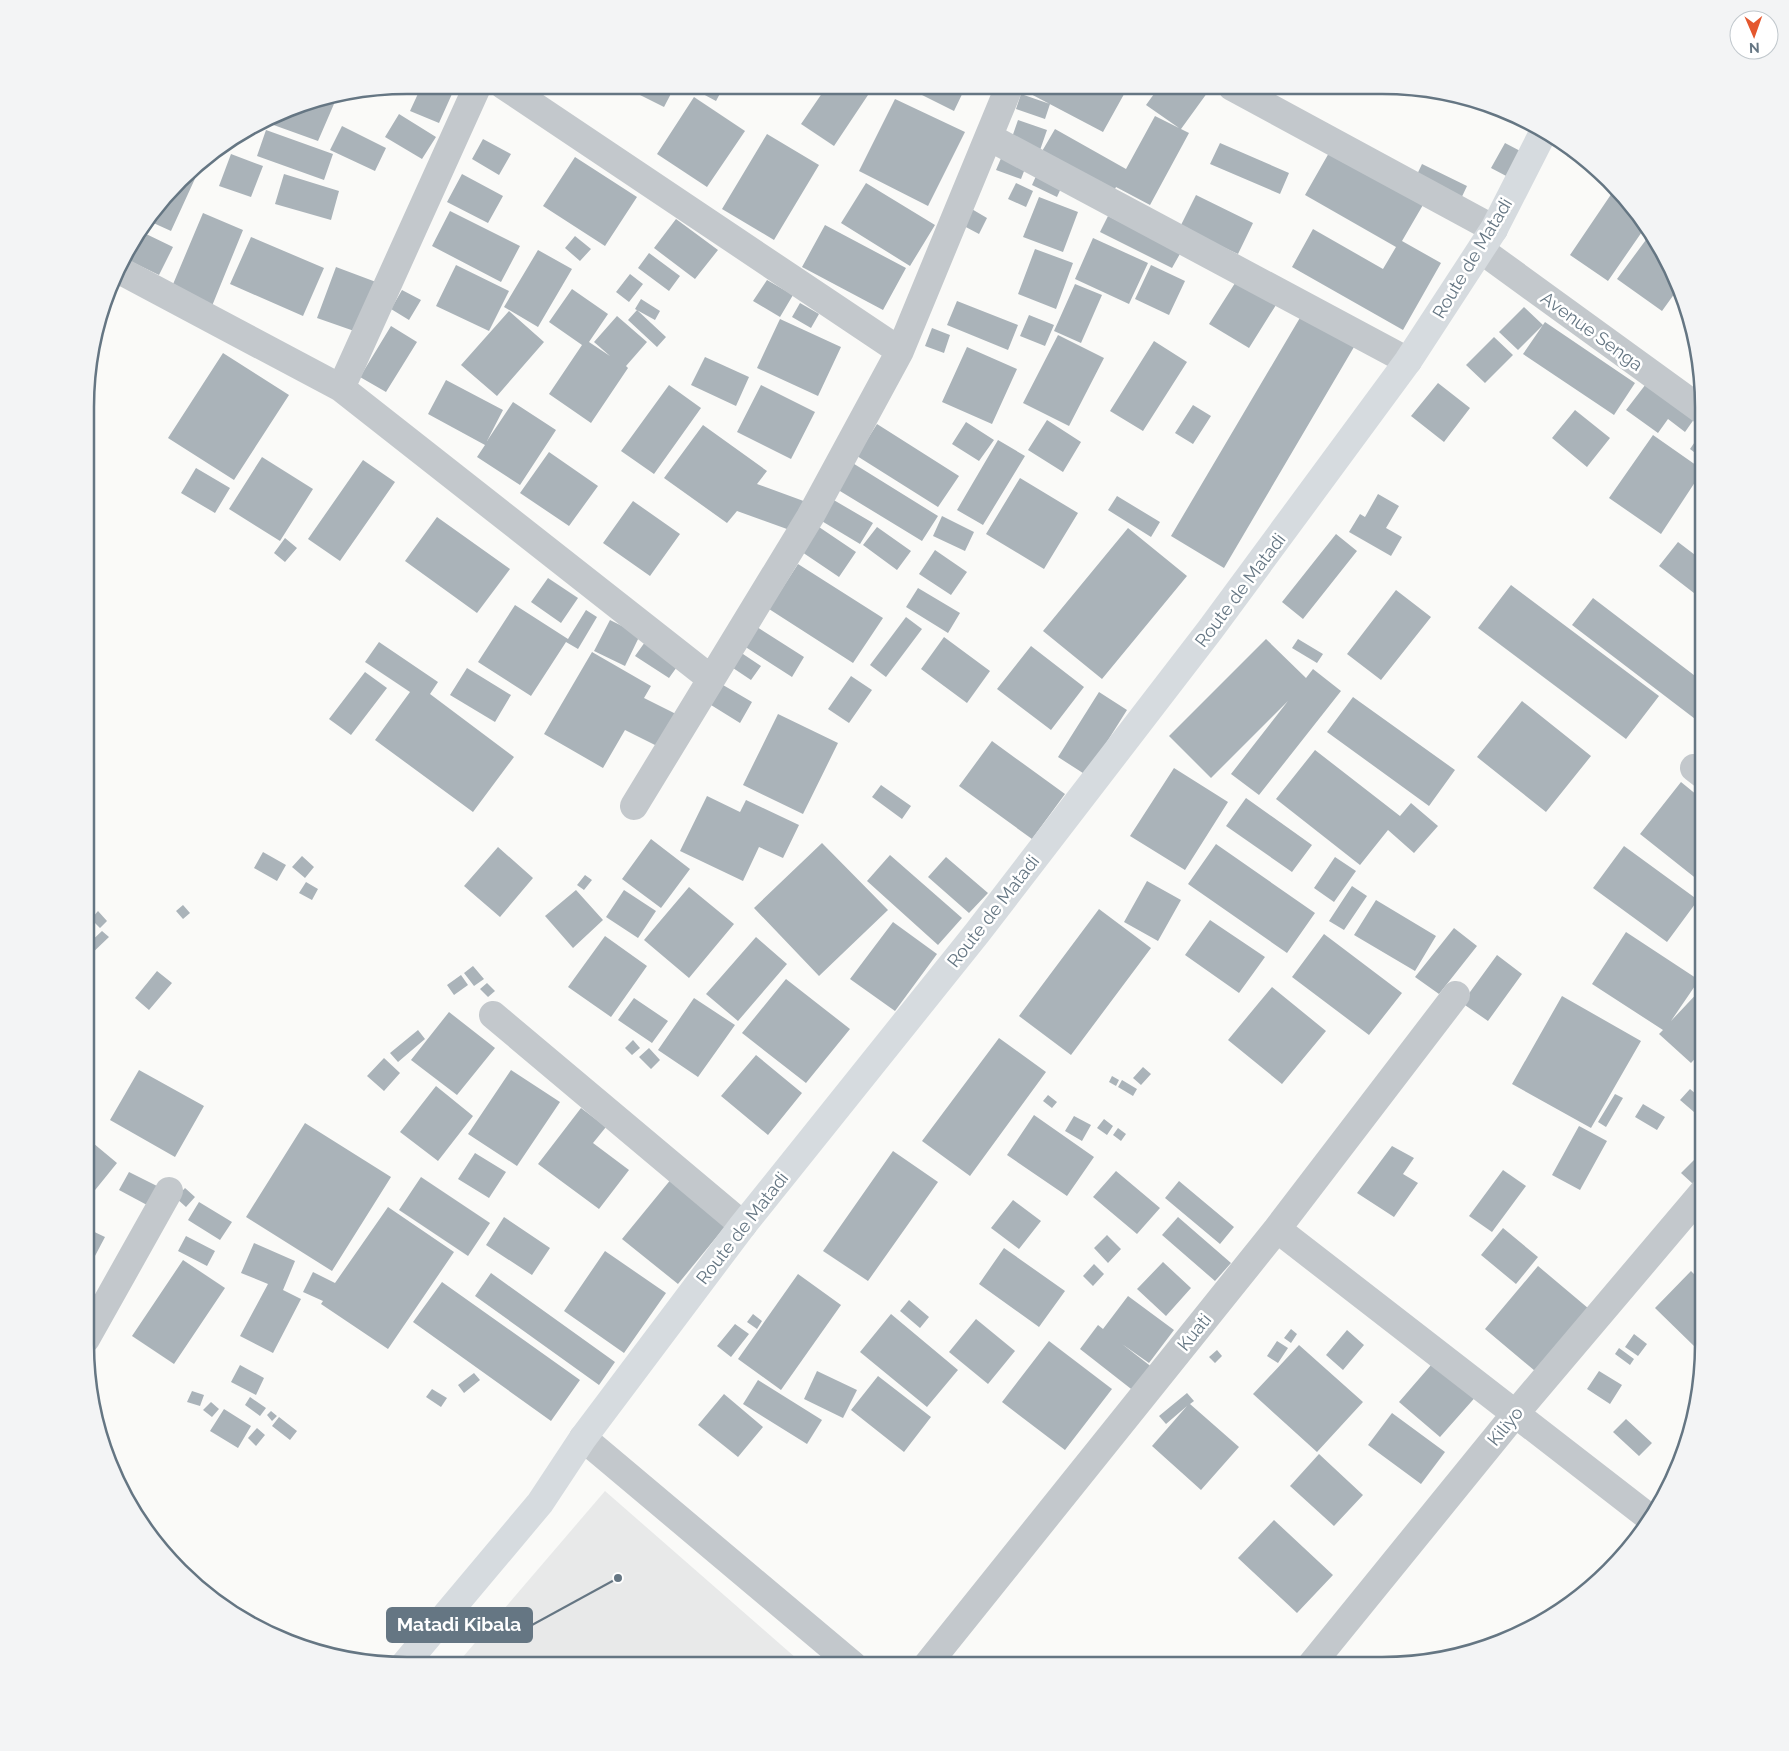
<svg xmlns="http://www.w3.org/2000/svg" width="1789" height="1751" viewBox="0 0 1789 1751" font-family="Raleway,sans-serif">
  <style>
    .built { fill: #e8e9e9 }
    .building { fill: #aab3b9 }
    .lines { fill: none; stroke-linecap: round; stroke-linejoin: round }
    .minor { stroke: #c3c8cc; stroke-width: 28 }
    .trunk { stroke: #d6dbdf; stroke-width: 28 }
    .labels { text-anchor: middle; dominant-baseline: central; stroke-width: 5; stroke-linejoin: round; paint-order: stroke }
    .street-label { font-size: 18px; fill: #657683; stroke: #fff }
    .rim { fill: none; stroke: #657683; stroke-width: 2.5 }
    .leader { fill: none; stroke: #657683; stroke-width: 2 }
    .callout-dot { fill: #657683; stroke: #fff; stroke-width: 2 }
    .callout { fill: #657683; stroke: #657683; stroke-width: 2 }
    .callout-label { font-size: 19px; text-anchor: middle; font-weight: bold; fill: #fff }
  </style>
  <rect width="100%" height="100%" fill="#fafaf8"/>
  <!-- built -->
  <path class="built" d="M605,1491L804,1665H456Z"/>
  <!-- building -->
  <path class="building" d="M422,85H456L439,123L410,111Z
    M622,86H675L664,107Z
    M688,86H724L716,101Z
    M827,86H861L870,92L834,146L801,124Z
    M909,86H966L954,111L908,88Z
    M1028,87H1128L1103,132L1025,91Z
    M1159,87L1210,89L1181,129L1189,133L1150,205L1116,187L1113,193L1041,153L1055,129L1126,169L1155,116L1179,128L1146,105Z
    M1021,94L1050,104L1045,119L1016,109Z
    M337,97L318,141L268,123L303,102Z
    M694,97L745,131L707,187L657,154Z
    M895,99L965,132L928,206L859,171Z
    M399,114L436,137L422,159L385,137Z
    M1018,120L1047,130L1038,156L1009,146Z
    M342,126L386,148L375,171L330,150Z
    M266,130L333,154L324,180L257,156Z
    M767,134L819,165L774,240L722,209Z
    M483,139L511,154L499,175L472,159Z
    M1220,143L1289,173L1280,194L1210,164Z
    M1505,143L1524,153L1510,178L1491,168Z
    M1334,144L1427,198L1402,241L1441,263L1403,330L1292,267L1313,229L1383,269L1396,247L1305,195Z
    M1570,151L1588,167L1587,168L1567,156Z
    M231,154L263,166L251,197L219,186Z
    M1002,156L1026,166L1021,179L996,170Z
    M575,157L637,197L605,246L543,206Z
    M204,159L171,231L149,221L195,165Z
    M1422,164L1467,186L1458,205L1413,183Z
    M284,174L339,191L331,220L275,204Z
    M462,174L503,196L488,223L447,202Z
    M1037,174L1062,186L1057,197L1032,185Z
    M866,183L935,225L910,266L841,223Z
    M1016,183L1033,191L1026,207L1008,199Z
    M1614,190L1637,211L1646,226L1608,281L1570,255Z
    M1196,195L1253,223L1238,254L1180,227Z
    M1039,197L1078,212L1063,252L1023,237Z
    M970,208L987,218L979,234L962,225Z
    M450,211L520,246L501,282L432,246Z
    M203,213L243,230L212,306L171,289Z
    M1108,216L1181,252L1172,268L1100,232Z
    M676,219L718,250L695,279L654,248Z
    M825,225L906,268L883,310L802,267Z
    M142,232L173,247L159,275L128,260Z
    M1651,233L1680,286L1662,311L1617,279Z
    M575,236L591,249L580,261L565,248Z
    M251,237L324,268L303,316L230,284Z
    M1093,238L1148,263L1129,304L1075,279Z
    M1035,249L1073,263L1056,309L1018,294Z
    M538,250L572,269L538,327L504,307Z
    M649,253L680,276L669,291L638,268Z
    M456,265L509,291L489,331L436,306Z
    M1151,265L1185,281L1169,315L1135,299Z
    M336,267L376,282L357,332L317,318Z
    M630,274L643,284L629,302L616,292Z
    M767,280L793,295L780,317L753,301Z
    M1237,280L1276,305L1249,348L1209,324Z
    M1075,284L1102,295L1081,343L1054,331Z
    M572,289L608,314L589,342L610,356L594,342L617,316L647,342L626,366L628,368L591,423L549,394L582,345L549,322Z
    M402,290L421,300L409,320L391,309Z
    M641,299L660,311L655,320L635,309Z
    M957,301L1018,325L1008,350L947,325Z
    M800,303L819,314L811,328L792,317Z
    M1524,307L1543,325L1518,350L1499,332Z
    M637,310L666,337L657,347L628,320Z
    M509,311L544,342L497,396L461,365Z
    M1029,315L1054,325L1045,346L1020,336Z
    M1301,316L1354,347L1224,568L1171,536Z
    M780,319L841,347L818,396L757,368Z
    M1545,322L1635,383L1614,415L1523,354Z
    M391,326L417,342L386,392L360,377Z
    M932,328L950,335L944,353L925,346Z
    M1058,335L1104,358L1069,426L1023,403Z
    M1494,337L1513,355L1485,383L1466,365Z
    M1154,341L1187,362L1143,431L1110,411Z
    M967,347L1017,369L992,424L942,402Z
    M223,353L289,395L234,480L168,438Z
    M705,357L749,377L736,406L691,385Z
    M446,380L503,410L487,441L513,402L556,430L520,485L477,457L485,445L428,414Z
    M1649,380L1697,415L1685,432L1668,419L1658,433L1626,410Z
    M1438,383L1470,408L1444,442L1411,416Z
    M669,385L701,408L654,474L621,451Z
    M761,385L815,412L791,459L737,432Z
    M1193,405L1211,416L1193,444L1175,433Z
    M1575,410L1610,438L1587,467L1552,438Z
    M1047,420L1081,442L1063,472L1028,450Z
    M966,422L994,440L979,461L952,444Z
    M877,424L959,476L938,507L857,456Z
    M703,425L767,471L757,484L809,503L798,533L737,511L727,523L664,478Z
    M1703,430V459L1690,449Z
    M1653,435L1703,470L1661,534L1609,498Z
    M998,440L1025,456L983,525L957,510Z
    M549,452L598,486L569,526L520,493Z
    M262,457L313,489L280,541L229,509Z
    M363,460L395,482L340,561L308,539Z
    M851,462L938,516L922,541L835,488Z
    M196,468L230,488L215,513L181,493Z
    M1020,478L1078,513L1044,569L986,534Z
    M1378,494L1399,506L1386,528L1402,537L1391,556L1349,532L1360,514L1365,517Z
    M1117,496L1160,522L1151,537L1108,510Z
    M832,499L873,523L860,544L820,520Z
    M633,501L680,534L650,576L603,543Z
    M942,516L974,532L965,551L933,536Z
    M437,517L510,569L477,613L405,561Z
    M819,527L856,552L839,577L802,552Z
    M877,527L911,551L897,570L863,545Z
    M1128,528L1187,576L1102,679L1043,631Z
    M1336,534L1357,551L1303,619L1282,602Z
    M285,538L297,548L285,562L274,553Z
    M1678,542L1703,561V600L1659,566Z
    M935,550L967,572L951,595L919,574Z
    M798,564L883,618L853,663L769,609Z
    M548,578L578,598L561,623L531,602Z
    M1511,585L1659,696L1626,739L1478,628Z
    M918,588L960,613L948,633L906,607Z
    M1396,590L1431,617L1381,680L1347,654Z
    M1593,598L1703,682V725L1572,625Z
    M515,605L568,639L586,610L597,617L578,649L566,642L531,696L478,662Z
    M906,617L922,629L886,677L870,665Z
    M610,620L640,635L625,666L594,651Z
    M757,627L804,657L792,677L744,646Z
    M944,637L990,671L967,703L921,669Z
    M1266,639L1306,678L1313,669L1341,691L1259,795L1231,774L1288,701L1211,778L1169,736Z
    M1298,639L1323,654L1317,663L1292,648Z
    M379,642L438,682L430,694L514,757L473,812L375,740L410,692L365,662Z
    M645,642L679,664L669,678L635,656Z
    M1031,646L1084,687L1051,730L997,689Z
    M592,652L651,686L644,698L676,714L659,747L625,730L603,768L544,734Z
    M740,652L761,666L751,680L730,666Z
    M467,668L511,695L495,722L450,695Z
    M365,672L387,688L351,735L329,719Z
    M851,676L872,690L849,723L828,709Z
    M723,685L752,702L740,723L711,705Z
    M1099,692L1127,710L1086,775L1058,757Z
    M1353,697L1455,770L1429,806L1327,732Z
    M1522,701L1591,756L1546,812L1477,757Z
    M778,714L838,743L803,814L743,785Z
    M992,741L1065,794L1032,839L959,786Z
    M1315,750L1400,816L1411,803L1438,826L1414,853L1388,830L1360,865L1276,799Z
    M1174,768L1228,802L1185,870L1130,836Z
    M1681,782L1703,800V884L1640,834Z
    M881,785L911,806L902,819L872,797Z
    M707,796L740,812L746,800L799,825L783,858L759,847L743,881L680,851Z
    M1246,798L1312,845L1292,872L1226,826Z
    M651,839L690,869L661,908L622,879Z
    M822,843L888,910L819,976L754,908Z
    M1216,844L1315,913L1287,953L1188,884Z
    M1624,846L1698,900L1667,942L1593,888Z
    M498,847L533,878L500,917L464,886Z
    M263,852L286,865L277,881L254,868Z
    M890,855L962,918L938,945L867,881Z
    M302,856L314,867L305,878L292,867Z
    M946,857L988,893L969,913L928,877Z
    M1335,857L1356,871L1334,902L1314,888Z
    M585,875L592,880L584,890L577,885Z
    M1147,881L1181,900L1158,941L1124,922Z
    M306,882L318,889L312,900L299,893Z
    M1352,886L1367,896L1344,930L1329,921Z
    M689,887L734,924L689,978L644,940Z
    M576,890L603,920L573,948L545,916Z
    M624,890L656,911L638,938L606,917Z
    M1376,900L1436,936L1415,971L1354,935Z
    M183,905L190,913L183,919L176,911Z
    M1099,909L1151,948L1071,1055L1019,1016Z
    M98,911L107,921L100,928L91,919Z
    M1210,920L1265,957L1239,993L1185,955Z
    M893,922L937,954L895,1011L850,979Z
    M1454,928L1477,946L1439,994L1415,977Z
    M102,931L109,937L88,957V944Z
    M1626,932L1699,980L1671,1021L1703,987V1050L1691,1063L1659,1034L1663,1030L1592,984Z
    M1324,934L1402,993L1369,1035L1292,977Z
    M605,936L647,966L611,1017L568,987Z
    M756,937L787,964L738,1021L706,994Z
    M1497,955L1522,974L1488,1021L1462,1003Z
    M473,966L484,979L474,986L464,973Z
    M157,971L172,983L149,1010L135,998Z
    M461,975L468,985L454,995L447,985Z
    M786,979L850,1029L806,1083L742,1033Z
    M487,983L495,991L488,997L480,989Z
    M1272,987L1326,1031L1282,1084L1228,1040Z
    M1562,996L1641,1041L1591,1128L1512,1084Z
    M634,998L668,1021L652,1043L618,1020Z
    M694,998L735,1025L698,1077L658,1050Z
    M449,1012L495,1048L457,1095L411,1060Z
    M418,1030L425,1039L398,1062L390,1053Z
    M999,1038L1046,1072L970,1176L922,1141Z
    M633,1040L640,1048L632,1055L625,1048Z
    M649,1048L660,1060L651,1069L639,1057Z
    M756,1055L802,1093L768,1135L721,1096Z
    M384,1058L400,1073L384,1091L367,1076Z
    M1143,1067L1151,1074L1141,1085L1133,1078Z
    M139,1070L204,1106L175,1157L110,1120Z
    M511,1070L560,1102L517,1166L468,1134Z
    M1112,1076L1119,1080L1116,1086L1109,1082Z
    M1122,1080L1137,1089L1133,1096L1118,1087Z
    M436,1086L473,1116L438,1161L400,1132Z
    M1690,1089L1703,1100L1701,1118L1680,1100Z
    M1615,1094L1623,1098L1606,1127L1598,1122Z
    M1048,1095L1057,1102L1052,1108L1043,1101Z
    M1643,1104L1665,1117L1657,1130L1635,1117Z
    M581,1108L606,1127L593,1143L629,1170L599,1209L538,1164Z
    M1034,1115L1094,1157L1067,1196L1007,1155Z
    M1074,1116L1091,1125L1082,1141L1065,1131Z
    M1104,1119L1113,1126L1107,1135L1097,1128Z
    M305,1123L391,1177L332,1271L246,1217Z
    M1579,1126L1607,1141L1580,1190L1552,1175Z
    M1118,1128L1126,1134L1121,1141L1113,1135Z
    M87,1138L117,1163L87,1200Z
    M1392,1146L1414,1158L1403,1174L1418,1183L1394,1217L1357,1193Z
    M893,1151L938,1182L868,1281L823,1251Z
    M1703,1151V1174L1693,1184L1681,1173Z
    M475,1153L506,1172L489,1198L458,1179Z
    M1503,1170L1526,1186L1492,1232L1469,1216Z
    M1116,1171L1160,1208L1137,1234L1093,1197Z
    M129,1172L157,1186L147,1205L119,1190Z
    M421,1177L490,1223L468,1256L399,1210Z
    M672,1178L728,1223L678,1284L622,1239Z
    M1179,1181L1234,1227L1220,1244L1165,1198Z
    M185,1188L195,1197L186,1207L176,1198Z
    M1013,1200L1041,1221L1019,1249L991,1228Z
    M199,1202L232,1222L220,1240L188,1220Z
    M388,1207L454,1252L388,1349L321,1304L323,1301L303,1292L313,1272L335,1283Z
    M504,1217L550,1248L532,1275L486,1245Z
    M1178,1217L1231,1263L1215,1281L1162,1235Z
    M86,1228L105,1237L86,1273Z
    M1503,1228L1538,1257L1516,1284L1481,1255Z
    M1107,1235L1121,1249L1108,1263L1094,1248Z
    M186,1236L215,1251L207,1266L178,1251Z
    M254,1243L295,1261L283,1290L301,1299L273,1353L240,1336L268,1284L241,1273Z
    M1004,1248L1065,1291L1039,1327L979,1284Z
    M605,1251L666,1293L624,1353L564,1311Z
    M1703,1255V1275L1694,1267Z
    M183,1260L225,1288L174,1364L132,1336Z
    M1163,1262L1191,1288L1166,1316L1137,1289Z
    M1094,1264L1104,1274L1093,1286L1083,1276Z
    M1538,1266L1595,1314L1541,1376L1485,1329Z
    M1691,1271L1703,1283V1339L1695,1347L1655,1308Z
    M491,1273L615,1362L599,1385L475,1296Z
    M798,1274L841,1305L781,1390L738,1359Z
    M442,1282L580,1380L551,1421L413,1322Z
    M1128,1296L1174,1330L1149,1363L1122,1344L1153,1368L1135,1392L1080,1349L1098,1325L1103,1329Z
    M909,1300L929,1317L920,1328L900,1311Z
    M753,1314L762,1321L757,1329L747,1322Z
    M891,1314L958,1370L927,1407L860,1352Z
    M976,1319L1015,1351L988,1384L949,1352Z
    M735,1324L749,1334L731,1357L717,1346Z
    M1291,1329L1297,1334L1291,1343L1284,1338Z
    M1347,1330L1364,1345L1343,1370L1326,1355Z
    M1634,1334L1647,1344L1638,1356L1625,1347Z
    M1049,1341L1112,1389L1065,1450L1002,1402Z
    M1277,1341L1288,1348L1278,1363L1267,1356Z
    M1299,1345L1363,1402L1317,1452L1253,1394Z
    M1619,1348L1634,1359L1630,1365L1615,1354Z
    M1217,1350L1222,1356L1215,1363L1209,1357Z
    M1438,1357L1479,1393L1440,1437L1399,1402Z
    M240,1365L264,1378L256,1395L231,1382Z
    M817,1371L857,1390L843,1418L804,1399Z
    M1599,1371L1622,1385L1610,1404L1587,1389Z
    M474,1373L480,1380L464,1393L458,1385Z
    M878,1376L931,1417L904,1452L851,1410Z
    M758,1380L822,1420L807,1444L743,1404Z
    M432,1389L447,1398L441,1407L426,1397Z
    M192,1391L204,1395L200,1406L187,1402Z
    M1187,1393L1194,1401L1190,1404L1239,1447L1201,1490L1152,1446L1187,1406L1166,1424L1159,1416Z
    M724,1394L763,1427L738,1457L698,1425Z
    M250,1397L266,1408L260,1416L245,1405Z
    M211,1402L219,1409L212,1417L203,1410Z
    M224,1409L251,1426L238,1448L210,1431Z
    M271,1411L277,1416L272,1421L267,1415Z
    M1392,1413L1445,1452L1421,1484L1368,1445Z
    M279,1417L297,1431L290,1440L272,1426Z
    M1626,1419L1652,1443L1639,1456L1613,1432Z
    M257,1428L265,1435L256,1446L248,1438Z
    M1319,1454L1363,1495L1334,1526L1290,1486Z
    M1274,1520L1333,1575L1297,1613L1238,1558Z"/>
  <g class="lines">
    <!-- minor -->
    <path class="minor" d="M503,85L900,351
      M1232,87L1494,229
      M989,137L1408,361
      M1481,250L1703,411
      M119,270L341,388L710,678
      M341,388L478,85
      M1694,768L1703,775
      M634,806L810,517L900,351L1009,87
      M493,1015L743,1225
      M1277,1229L1650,1518
      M86,1339L169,1191
      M583,1438L853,1665
      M927,1665L1277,1229L1456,995
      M1311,1665L1515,1414L1703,1192"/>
    <!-- trunk -->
    <path class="trunk" d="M404,1665L540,1503L583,1438L743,1225L977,933L1210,630L1408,361L1494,229L1545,129"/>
  </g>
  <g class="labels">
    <!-- street labels -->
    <g class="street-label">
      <text transform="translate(1472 258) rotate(-59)">Route de Matadi</text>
      <text transform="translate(1592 331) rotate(36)">Avenue Senga</text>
      <text transform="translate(1240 590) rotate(-53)">Route de Matadi</text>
      <text transform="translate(993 911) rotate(-52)">Route de Matadi</text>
      <text transform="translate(742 1228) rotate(-52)">Route de Matadi</text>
      <text transform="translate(1194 1332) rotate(-51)">Kuati</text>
      <text transform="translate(1505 1426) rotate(-51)">Kiliyo</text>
    </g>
  </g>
  <!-- crop -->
  <path d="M0 0H1789V1751H0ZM407 94H1382A313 313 0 0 1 1695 407V1344A313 313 0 0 1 1382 1657H407A313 313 0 0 1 94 1344V407A313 313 0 0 1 407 94Z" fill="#f3f4f5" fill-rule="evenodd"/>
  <path class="rim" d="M407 94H1382A313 313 0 0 1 1695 407V1344A313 313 0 0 1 1382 1657H407A313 313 0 0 1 94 1344V407A313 313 0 0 1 407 94Z"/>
  <!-- callouts -->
  <path class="leader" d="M618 1578L532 1625"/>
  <circle class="callout-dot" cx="618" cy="1578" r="5"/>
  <rect class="callout" x="387" y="1608" width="145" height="34" rx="5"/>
  <g class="callout-label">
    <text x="459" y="1631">Matadi Kibala</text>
  </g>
  <!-- north arrow -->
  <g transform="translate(1754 35) rotate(178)"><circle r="24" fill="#ffffff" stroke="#c1c8cd"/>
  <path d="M0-4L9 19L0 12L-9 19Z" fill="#e4572e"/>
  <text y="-8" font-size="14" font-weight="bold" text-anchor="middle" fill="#657683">N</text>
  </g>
</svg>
